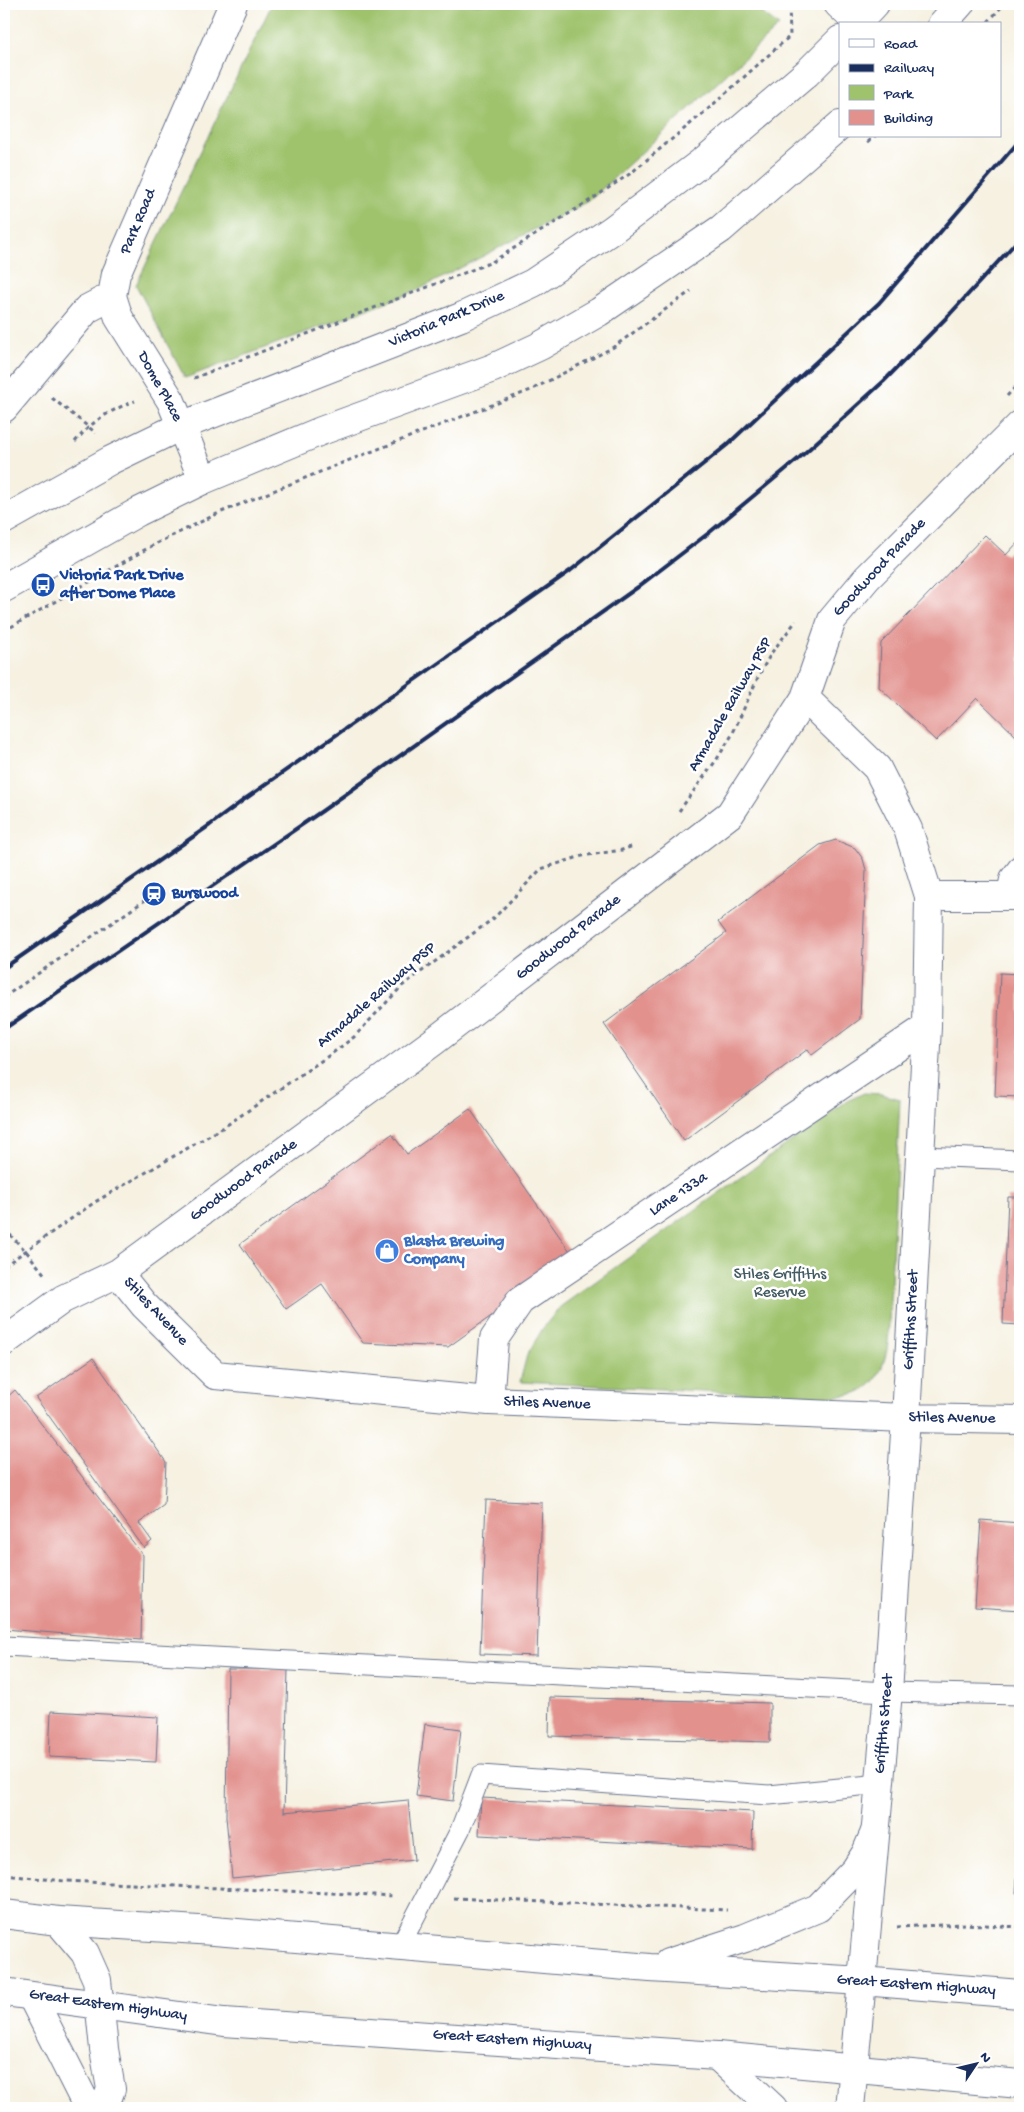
<svg xmlns="http://www.w3.org/2000/svg" width="1024" height="2112" viewBox="0 0 1024 2112" font-family="'Gochi Hand',sans-serif">
  <style>
    .green { fill: #9fc36d; stroke: #5d7966 }
    .building { fill: #e2918d }
    .lines { fill: none; stroke-linecap: round; stroke-linejoin: round }
    .service-casing { stroke: #68738c; stroke-width: 21 }
    .minor-casing { stroke: #68738c; stroke-width: 30 }
    .tertiary-casing { stroke: #68738c; stroke-width: 30 }
    .trunk-casing { stroke: #68738c; stroke-width: 30 }
    .motorway-casing { stroke: #68738c; stroke-width: 30 }
    .path { stroke: #68738c; stroke-width: 3; stroke-dasharray: 4 4; stroke-linecap: butt }
    .service { stroke: #fff; stroke-width: 19 }
    .minor { stroke: #fff; stroke-width: 28 }
    .tertiary { stroke: #fff; stroke-width: 28 }
    .trunk { stroke: #fff; stroke-width: 28 }
    .motorway { stroke: #fff; stroke-width: 28 }
    .rail { stroke: #1b2f5e; stroke-width: 4 }
    .labels { text-anchor: middle; dominant-baseline: central; stroke-width: 5; stroke-linejoin: round; paint-order: stroke }
    .street-label { font-size: 16px; fill: #1b2f5e; stroke: #fff }
    .transit-label { font-size: 16px; font-weight: bold; fill: #164399; stroke: #fff; text-anchor: start }
    .shop-label { font-size: 16px; font-weight: bold; fill: #366cbe; stroke: #fff; text-anchor: start }
    .park-label { font-size: 16px; fill: #435b62; stroke: #fff }
  </style>
  <rect width="100%" height="100%" fill="#fff"/>
  <filter id="ink" filterUnits="userSpaceOnUse"><feTurbulence type="fractalNoise" baseFrequency=".02" numOctaves="2"/><feDisplacementMap in="SourceGraphic" scale="10" xChannelSelector="R" yChannelSelector="G"/><feConvolveMatrix kernelMatrix="1 2 1 2 8 2 1 2 1" color-interpolation-filters="sRGB"/></filter>
  <filter id="wash" filterUnits="userSpaceOnUse"><feTurbulence type="fractalNoise" baseFrequency=".0096" numOctaves="4" result="noise"/><feDisplacementMap in="SourceGraphic" scale="20" xChannelSelector="R" yChannelSelector="G"/><feGaussianBlur stdDeviation="1.12" result="paint"/><feColorMatrix in="noise" values="0 0 0 0 0 0 0 0 0 0 0 0 0 0 0 0 0 1.4 0 .05"/><feComposite in="paint" operator="in"/></filter>
  <g filter="url(#wash)">
    <rect width="100%" height="100%" fill="#f6f1e1"/>
    <!-- green -->
    <path class="green" d="M272,4H750L779,26L589,201L418,290L185,378L136,285Z
      M864,1093L881,1094L900,1099L888,1343C885,1364 878,1385 856,1393C846,1396 834,1396 825,1397L520,1382L527,1355L543,1328L560,1307L847,1101Z"/>
    <g id="blocks">
      <!-- building -->
      <path class="building" d="M985,535L1006,555L1020,540V740L977,698L936,741L879,687L881,643Z
        M836,840L855,848L863,859L866,870L860,1019L812,1055L808,1049L684,1141L604,1024L726,933L718,922L820,845Z
        M1000,973L1020,974V1097L995,1096Z
        M470,1109L574,1257L448,1347L363,1343L322,1284L286,1309L240,1244L392,1134L407,1154Z
        M1008,1197H1020V1325L1003,1324Z
        M93,1358L166,1462L164,1505L139,1523L152,1541L144,1548L36,1398Z
        M15,1390L143,1555L141,1640L4,1629V1400Z
        M486,1500L542,1503L537,1656L480,1654Z
        M981,1520L1020,1523V1610L975,1607Z
        M228,1669H288L284,1812L408,1800L414,1860L232,1878L226,1817Z
        M550,1697L770,1703V1742L549,1736Z
        M51,1711L158,1717L156,1762L49,1757Z
        M425,1724L461,1729L453,1801L416,1796Z
        M481,1798L753,1812L752,1849L479,1835Z
        M1019,1845H1020V1894L1016,1893Z"/>
    </g>
  </g>
  <g filter="url(#ink)">
    <use href="#blocks" fill-opacity="0" stroke="#68738c" stroke-width="1"/>
    <g class="lines">
      <defs>
        <path id="service" d="M1006,896L1010,877L1020,864
          M921,1156L1020,1160
          M4,1646L888,1692L1020,1695
          M400,1946L460,1830L481,1775L769,1795L880,1784"/>
        <path id="minor" d="M838,4L859,24
          M4,408L87,309L112,296
          M203,480L171,401L119,318L112,296L116,274L233,4
          M805,698L877,768L908,829L929,896L927,1027L906,1418L888,1692L862,1981
          M929,896H1020
          M118,1273L144,1305L215,1375L489,1401L906,1418L1020,1420
          M4,1342L63,1299L118,1273L433,1042L730,814L805,698L832,620L867,578L1020,425
          M489,1401L494,1339L520,1301L927,1027
          M58,1921L85,1953L97,1980L104,2049L111,2089L104,2108
          M32,1997L84,2100L90,2108"/>
        <path id="tertiary" d="M856,24L875,4
          M942,24L960,4
          M4,520L111,460L181,426L461,317L533,283L612,230L706,159L807,73L840,40
          M4,588L138,512L203,480L321,431L493,368L540,346L599,312L721,229L840,125"/>
        <path id="trunk" d="M4,1914L58,1921L214,1931L650,1968L862,1981L1020,1994
          M668,1963L745,1938L818,1908L855,1870L866,1853L875,1832
          M4,1992L224,2022L717,2056L1020,2084"/>
        <path id="motorway" d="M717,2056L773,2108
          M850,2108L862,1981"/>
      </defs>
      <!-- service casing -->
      <use href="#service" class="service-casing"/>
      <!-- minor casing -->
      <use href="#minor" class="minor-casing"/>
      <!-- tertiary casing -->
      <use href="#tertiary" class="tertiary-casing"/>
      <!-- trunk casing -->
      <use href="#trunk" class="trunk-casing"/>
      <!-- motorway casing -->
      <use href="#motorway" class="motorway-casing"/>
      <!-- path -->
      <path class="path" d="M988,22L1004,4
        M868,142L875,136
        M194,378L492,262L589,201L631,173L707,110L790,36L789,4
        M1007,396L1020,382
        M52,398L96,433
        M75,442C93,420 109,411 135,401
        M4,631L155,544L219,513L342,463L531,390L612,348L691,291
        M679,811L717,759L732,735L760,673L772,652L796,621
        M4,997L154,894
        M4,1229L26,1251L45,1275
        M4,1266L95,1202L224,1127L334,1052L354,1037L402,986L494,918L541,869L582,856L622,850L633,846
        M4,1875L65,1881L395,1896
        M454,1898L727,1910
        M897,1927L965,1924L1020,1927"/>
      <!-- service -->
      <use href="#service" class="service"/>
      <!-- minor -->
      <use href="#minor" class="minor"/>
      <!-- tertiary -->
      <use href="#tertiary" class="tertiary"/>
      <!-- trunk -->
      <use href="#trunk" class="trunk"/>
      <!-- motorway -->
      <use href="#motorway" class="motorway"/>
      <!-- rail -->
      <path class="rail" d="M4,968L210,825L245,799L570,571L727,445L879,303L1020,140
        M4,1029L322,811L638,587L710,532L798,459L884,381L950,314L1020,238"/>
    </g>
  </g>
  <!-- icons -->
  <defs>
    <symbol id="bus-disc" viewBox="-11 -11 22 22"><circle r="9.5" fill="#1a4fb4" stroke="#fff"/><path d="M-5-6H5V4H4V6H2V4H-2V6H-4V4H-5ZM-3.5-4V0h7V-4ZM-3.5 1.2v1.5H-2V1.2ZM2 1.2v1.5H3.5V1.2Z" fill="#fff"/></symbol>
    <symbol id="station-disc" viewBox="-11 -11 22 22"><circle r="9.5" fill="#1a4fb4" stroke="#fff"/><path d="M-3-6H3Q5-6 5-4V2Q5 4 3 4L4.5 6H3L1.5 4h-3L-3 6H-4.5L-3 4Q-5 4-5 2V-4Q-5-6-3-6ZM-3.5-4v3h7v-3ZM-3.5 1v1.5H-2V1ZM2 1v1.5H3.5V1Z" fill="#fff"/></symbol>
    <symbol id="shop-disc" viewBox="-11 -11 22 22"><circle r="9.5" fill="#3f7fe0" stroke="#fff"/><path d="M-5-2.5h2.3a2.7 3.5 0 0 1 5.4 0H5L5.5 6h-11ZM-1.5-2.5h3a1.5 2.3 0 0 0-3 0Z" fill="#fff"/></symbol>
  </defs>
  <g fill-rule="evenodd">
    <use href="#bus-disc" x="29" y="571" width="28" height="28"/>
    <use href="#station-disc" x="140" y="880" width="28" height="28"/>
    <use href="#shop-disc" x="373" y="1237" width="28" height="28"/>
  </g>
  <g class="labels">
    <!-- street labels -->
    <g class="street-label">
      <text transform="translate(139 222) rotate(-67)">Park Road</text>
      <text transform="translate(447 320) rotate(-23)">Victoria Park Drive</text>
      <text transform="translate(159 387) rotate(61)">Dome Place</text>
      <text transform="translate(880 568) rotate(-47)">Goodwood Parade</text>
      <text transform="translate(731 705) rotate(-60)">Armadale Railway PSP</text>
      <text transform="translate(569 938) rotate(-38)">Goodwood Parade</text>
      <text transform="translate(377 996) rotate(-41)">Armadale Railway PSP</text>
      <text transform="translate(244 1181) rotate(-36)">Goodwood Parade</text>
      <text transform="translate(679 1195) rotate(-34)">Lane 133a</text>
      <text transform="translate(155 1312) rotate(47)">Stiles Avenue</text>
      <text transform="translate(912 1320) rotate(-87)">Griffiths Street</text>
      <text transform="translate(547 1404) rotate(2)">Stiles Avenue</text>
      <text transform="translate(952 1419) rotate(1)">Stiles Avenue</text>
      <text transform="translate(885 1724) rotate(-85)">Griffiths Street</text>
      <text transform="translate(916 1986) rotate(4)">Great Eastern Highway</text>
      <text transform="translate(108 2006) rotate(8)">Great Eastern Highway</text>
      <text transform="translate(512 2041) rotate(4)">Great Eastern Highway</text>
    </g>
    <!-- transit labels -->
    <g class="transit-label">
      <text x="60" y="576">Victoria Park Drive<tspan x="60" dy="18">after Dome Place</tspan></text>
      <text x="172" y="894">Burswood</text>
    </g>
    <!-- shop labels -->
    <g class="shop-label">
      <text x="404" y="1242">Blasta Brewing<tspan x="404" dy="18">Company</tspan></text>
    </g>
    <!-- park labels -->
    <g class="park-label">
      <text x="780" y="1275">Stiles Griffiths<tspan x="780" dy="18">Reserve</tspan></text>
    </g>
  </g>
  <!-- margin -->
  <rect width="1024" height="2112" fill="none" stroke="#fff" stroke-width="20"/>
  <!-- legend -->
  <rect x="839" y="22" width="162" height="115" fill="#ffffff" stroke="#a4acbf"/>
  <rect x="849" y="39" width="25" height="8" fill="#ffffff" stroke="#a4acbf"/>
  <text x="884" y="48" font-size="15" fill="#1b2f5e">Road</text>
  <rect x="849" y="64" width="25" height="8" fill="#1b2f5e" stroke="#a4acbf"/>
  <text x="884" y="72" font-size="15" fill="#1b2f5e">Railway</text>
  <rect x="849" y="85" width="25" height="15" fill="#9fc36d" stroke="#a4acbf"/>
  <text x="884" y="98" font-size="15" fill="#1b2f5e">Park</text>
  <rect x="849" y="110" width="25" height="15" fill="#e2918d" stroke="#a4acbf"/>
  <text x="884" y="122" font-size="15" fill="#1b2f5e">Building</text>
  <!-- north arrow -->
  <g transform="translate(976 2064) rotate(55)" stroke="#ffffff" stroke-width="4" paint-order="stroke">
  <path d="M0-4L9 19L0 12L-9 19Z" fill="#1b2f5e"/>
  <text y="-8" font-size="14" font-weight="bold" text-anchor="middle" fill="#1b2f5e">N</text>
  </g>
</svg>
